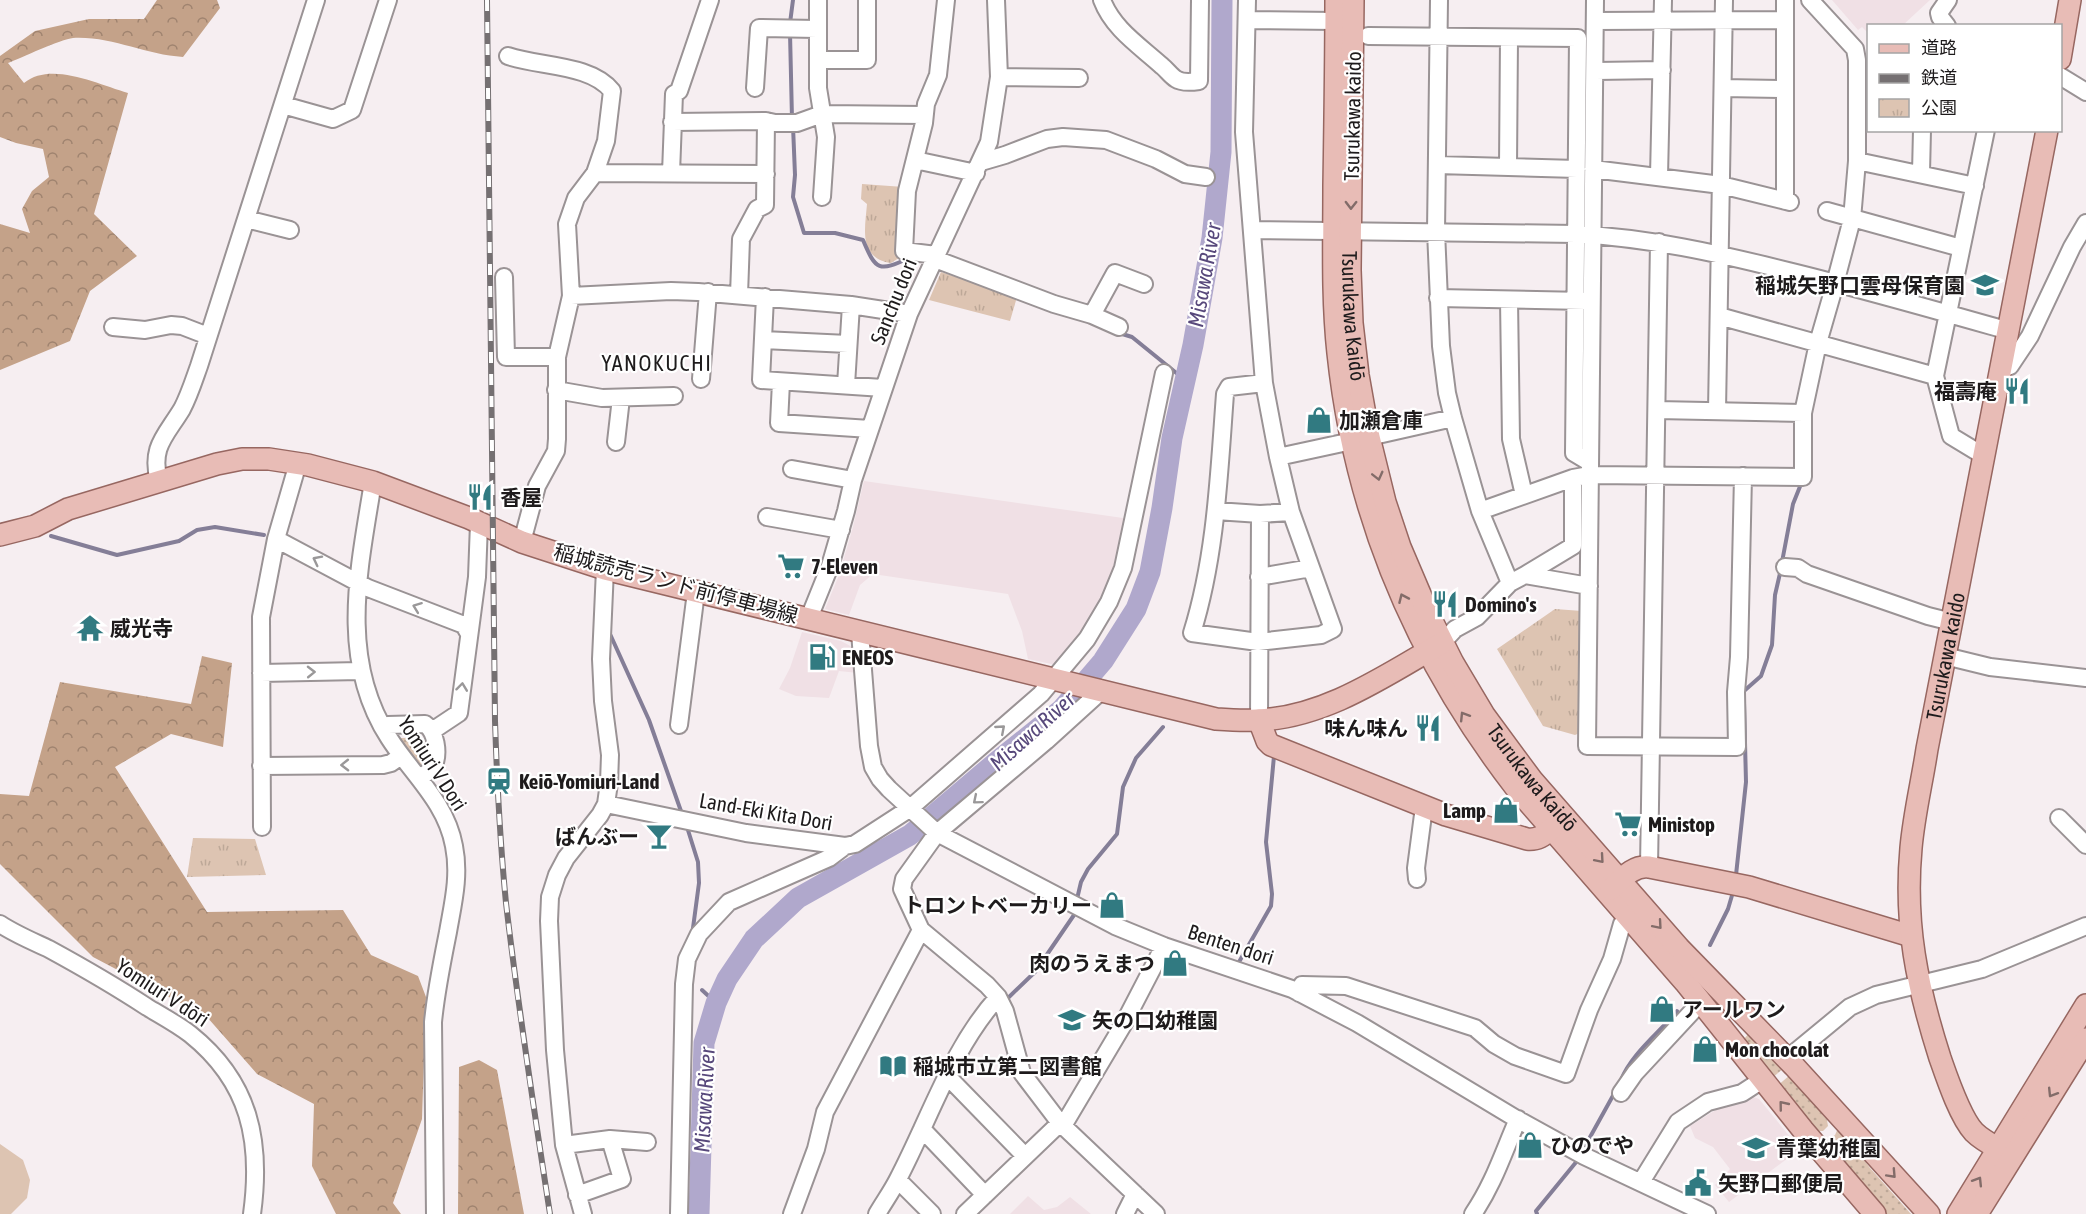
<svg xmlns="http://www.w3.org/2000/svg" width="2086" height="1214" viewBox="0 0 2086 1214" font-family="'Asap Condensed','Noto Sans JP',sans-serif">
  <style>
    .built { fill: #f0e0e5 }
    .grass { fill: url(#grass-dots) }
    .forest { fill: url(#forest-crowns) }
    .park { fill: url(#park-tufts) }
    .pitch { fill: #ddc4b2 }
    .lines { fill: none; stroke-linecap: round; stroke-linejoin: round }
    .stream { stroke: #847e97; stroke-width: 4 }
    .river { stroke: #b0a8cc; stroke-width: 21 }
    .minor-casing { stroke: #9a9395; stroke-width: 20 }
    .major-casing { stroke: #976761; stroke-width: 24 }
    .minor { stroke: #fff; stroke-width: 16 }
    .major { stroke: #e8bcb6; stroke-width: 21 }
    .rail-casing { stroke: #757072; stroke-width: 6 }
    .rail { stroke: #fff; stroke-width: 4; stroke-dasharray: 11; stroke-linecap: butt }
    .oneway { stroke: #836c69 }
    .oneway2 { stroke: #9a9899 }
    .labels { text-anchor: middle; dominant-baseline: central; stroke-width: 4.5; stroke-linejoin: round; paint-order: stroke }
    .street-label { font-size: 21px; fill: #1e1b1c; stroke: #fff }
    .poi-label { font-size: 21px; font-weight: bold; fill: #1e1b1c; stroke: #fff; text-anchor: start }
    .water-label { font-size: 22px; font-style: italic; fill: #57487b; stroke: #fff }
    .neighbourhood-label { font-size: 22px; letter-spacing: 1.5px; fill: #1e1b1c; stroke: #fff }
  </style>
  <defs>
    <pattern id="grass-dots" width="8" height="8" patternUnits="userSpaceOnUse" patternTransform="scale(1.5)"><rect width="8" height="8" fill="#ddc4b2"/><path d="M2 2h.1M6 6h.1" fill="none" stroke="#bda898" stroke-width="1.8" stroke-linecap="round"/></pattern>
    <pattern id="forest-crowns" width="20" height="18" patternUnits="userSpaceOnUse" patternTransform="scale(1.5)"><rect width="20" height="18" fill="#c4a289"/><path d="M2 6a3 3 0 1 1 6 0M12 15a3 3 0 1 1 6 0" fill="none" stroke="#9f836f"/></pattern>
    <pattern id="park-tufts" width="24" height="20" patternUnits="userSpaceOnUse" patternTransform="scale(1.5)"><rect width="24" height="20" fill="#ddc4b2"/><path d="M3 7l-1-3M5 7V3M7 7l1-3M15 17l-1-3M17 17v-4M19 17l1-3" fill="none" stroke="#bda898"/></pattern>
  </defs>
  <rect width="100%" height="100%" fill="#f6eef1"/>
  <!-- built -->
  <path class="built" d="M1832,0H1930L1903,25L1868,26V33L1862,27L1858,30Z
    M864,481L1130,519L1118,567L1090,622L1056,665L1028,659L1022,631L1008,594L873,574L860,585L849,615L825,609L839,575L853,527Z
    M802,632L841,641L856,649L858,673L839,671L829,698L796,696L779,689L790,668Z
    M1751,1096L1759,1099L1800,1149L1729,1202L1715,1185L1730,1169L1713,1147L1695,1138L1690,1126L1727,1103Z
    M1028,1196L1044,1210L1057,1207L1070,1197L1091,1214H1010Z"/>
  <!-- grass -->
  <path class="grass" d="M401,738H419L428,746V763L422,769L400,742Z
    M1749,1033L1785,1067L1770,1080L1744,1039Z
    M1790,1075L1795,1078L1827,1120L1828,1126L1823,1131H1816L1777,1086Z
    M1839,1126L1870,1168L1911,1214H1885L1827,1141L1835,1135Z"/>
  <!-- forest -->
  <path class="forest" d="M157,0H217L220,8L183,57C145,55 112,36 73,38C61,39 21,58 8,63L24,83C51,61 97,84 128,93L94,214L137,256L90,291L70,341L0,370V224L30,233L22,209L32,191L49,177L43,149L16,143L0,137V56L35,31L89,19H144Z
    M202,656L232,663L223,747L171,734L115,767L207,912L343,910L371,955L418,976L426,997L422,1119L393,1203L401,1214H336L312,1166L314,1104L257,1074L207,1017L93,957L0,864V794L29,796L60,682L191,704Z
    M479,1060L497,1070L524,1214H458L459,1067Z"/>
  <!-- park -->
  <path class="park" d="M862,184L904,187L902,256L891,263C858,258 865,229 867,204L861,199Z
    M941,272L1017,297L1010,321L929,300Z
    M1555,609L1582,611V732L1575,735L1543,726L1497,649Z
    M193,838L255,839L266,875L187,877Z"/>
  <!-- pitch -->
  <path class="pitch" d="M0,1144L23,1160L30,1180L27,1198L11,1214H0Z"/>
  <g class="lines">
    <!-- stream -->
    <path class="stream" d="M790,23L793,0
      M790,33L792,119
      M793,126L795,175L793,197L804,233H835L863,240C876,271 879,272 909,258
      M1119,333L1132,337L1185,380
      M51,536L117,555L179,541L197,530L215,527L264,535
      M1782,562L1793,504L1801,484
      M610,634L649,720L682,814
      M1744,696V691L1761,676L1772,645L1775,595L1781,569
      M687,827L698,862L699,883L693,928
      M1736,875L1746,782L1744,703
      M1077,899L1081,882L1088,869L1117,834L1123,787L1136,758L1163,727
      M1710,945L1728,909L1733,892
      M1239,962L1271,906L1272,894L1266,842L1274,756
      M702,990L716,1003
      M1009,997L1035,972L1074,915
      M1621,1080C1631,1054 1660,1032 1677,1011
      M1584,1148L1615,1092
      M1537,1214L1536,1211L1577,1161"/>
    <!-- river -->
    <path class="river" d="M699,1214L704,1043L716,1003L727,979L754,939L798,898L910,835L995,763L1061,710L1103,661L1136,609L1150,572L1162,508L1172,438L1193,345L1212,238L1221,152L1222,0"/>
    <defs>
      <path id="minor" d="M818,0V88L826,137L822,197
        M1102,0C1113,29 1140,46 1162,66C1167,70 1171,76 1176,79C1182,83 1192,82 1199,81L1200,0
        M1247,0L1244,132L1264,383L1278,457L1291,512L1333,629L1321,635L1258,642L1192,633C1216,556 1219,474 1225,394L1229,387L1264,383
        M1439,0L1436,231L1441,346L1447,393L1453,418L1480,511L1510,583
        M1595,0L1587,746L1737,747L1736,692L1739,657L1743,476
        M1810,0L1855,49L1857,60V161L1852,219L1837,276
        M1247,20L1336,21
        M1595,21L1785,20
        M1947,26L1940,17L1939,13L1948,0
        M1368,36L1578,38L1574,453L1589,462
        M508,56C540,67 591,64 612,91L606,141L595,173L576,198L567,224L571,296L557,357V439L556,451L537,486L522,542
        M818,60H867V0
        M1596,71L1662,70
        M2060,76L2086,92
        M999,77L1079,78
        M755,88L759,28L817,29
        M1723,88L1785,89
        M283,105L333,119L352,110L388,0
        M672,122L766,121L775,123H797L822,114L924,115
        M915,160L976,173
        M1857,161L1975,186
        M981,162L1005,155L1047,139L1063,137L1106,140L1156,159L1185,174L1206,177
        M1437,165L1577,169
        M1508,166L1509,38
        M1593,169L1721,185L1790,202
        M595,173L766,174
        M671,173L674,94L679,91L710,0
        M1921,173L1922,130
        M1659,176L1663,0
        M1785,201V0
        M1827,211L1961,248
        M246,219L290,230
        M1252,230L1576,234C1649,238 1717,253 1788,271C1862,289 1935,310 2009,331
        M936,255L904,251L907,191L924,123L926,104L938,75L946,0
        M935,259L1054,304L1092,315L1119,327
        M504,277L506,357H557
        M739,295L741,239L757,209L765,205L766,121
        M571,296L671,291L698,292L851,305L909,314
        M765,297L761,380L883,388
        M1438,298L1585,301
        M1509,300L1511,439L1524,495
        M1092,315L1115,273L1144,284
        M1719,316L1935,376L1951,436L1984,456
        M113,327L145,330L171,325L182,326L208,336
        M763,340L848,344
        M2001,370L2010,366L2030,336L2072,247L2086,223
        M1935,376L1986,130
        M701,379L708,292
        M781,382L779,423L870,429
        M846,385L851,305
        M556,390L602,398L674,396
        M1657,410L1803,413
        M1717,411L1724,0
        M1369,437L1453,418
        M616,442L621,398
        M1278,457L1352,441
        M792,469L853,480
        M159,482C150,447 165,437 182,409C189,396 194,380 199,366L316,0
        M373,482C359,569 338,659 389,738C412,774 446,802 454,846C460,876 453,903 448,932C442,962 436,991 433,1022L435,1214
        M1216,511L1260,514L1291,512
        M1480,511L1573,478L1590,475L1803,477V413L1818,343L1833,291
        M767,517L841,530
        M276,539L368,588L464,625L468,632
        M1785,567L1798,568L1807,574L1928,616L1952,622
        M1525,575L1573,546V478
        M1259,577L1311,568
        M809,618L830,566L846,511L853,480L909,314L989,142L999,77L996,0
        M860,632L869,746L873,767L880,779L889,789L937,833L1115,926L1164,946L1292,989L1357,1023L1515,1118L1584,1156L1707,1214
        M1442,643L1455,629L1477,617L1510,583L1525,575L1589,586
        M1945,656L1990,667L2086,678
        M261,673L360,671
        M1100,692L1046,741L937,833L904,879L902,889L921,930L987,985L998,997L1005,1011L1022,1073L1060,1123L1156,1214
        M1259,720L1260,514
        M679,725L696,592
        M383,728L388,725L425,724C436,731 439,753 434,765C432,770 425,774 420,778
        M432,731L459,713L477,577L479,523
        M261,766L383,765L391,763L401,756
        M606,804L746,833L845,846L855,844L909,809L1041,694L1087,639L1109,602L1123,568L1164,373
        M2059,818L2086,845
        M262,827L261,617L276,539L298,463
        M1649,867L1659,242
        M1417,879L1416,868L1424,807
        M0,924C15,934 32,941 49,949C82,967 115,986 147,1007C162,1016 177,1024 190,1034C250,1082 262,1141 252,1214
        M1299,993L1302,985L1346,986L1475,1028L1494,1044L1515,1056L1566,1074L1589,1010L1612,959L1622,924L1628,916
        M1787,1059L1850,1007L1876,995L1982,969L2086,926
        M948,1077L1025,1156
        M1621,1093L1635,1073L1701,1002
        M1063,1126L1123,1025L1164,946
        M922,1129L985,1195
        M564,1145L610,1139L647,1142
        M898,1180L932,1214
        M1641,1182L1678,1122L1708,1102L1742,1093L1762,1080
        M577,1195L622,1179L610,1139
        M583,1214L564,1145L555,1050L549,921L550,897L557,875L566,858L600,815L606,804L609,783L610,755L603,701L601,659L605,569
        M679,1214L684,984L687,959L699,934L729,902L829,858L845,846
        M792,1214L816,1149L825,1112L921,930
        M877,1214C884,1202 892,1191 898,1179C930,1118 952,1048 998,997
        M965,1214L1060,1123
        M1125,1214L1135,1194
        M1473,1214C1494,1183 1503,1153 1518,1119"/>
      <g id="major">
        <path d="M1336,0C1336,62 1335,124 1334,186C1334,242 1332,298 1338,353C1355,515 1417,660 1516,788L1685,982L1803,1130L1875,1214"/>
        <path id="s1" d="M1353,0L1350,270L1352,323L1358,375L1369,437L1385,502L1400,547L1429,615L1453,663L1484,715L1532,780L1679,948L1794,1066L1929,1214"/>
        <path d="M2060,59L2070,0"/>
        <path d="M0,535L35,526L68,509L217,464L242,459H269L308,465L373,482L469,518L522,542L605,569L1216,719C1230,720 1244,721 1257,720C1325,718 1386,675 1442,643"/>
        <path d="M1259,720L1267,741L1271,745L1446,815L1527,839C1538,840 1543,836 1551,829"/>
        <path d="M1611,889C1622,879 1633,865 1649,867L1749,887L1911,936"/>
        <path id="s2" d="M2012,1157C2000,1149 1984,1142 1974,1132C1960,1117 1947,1078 1940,1058C1917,986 1904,924 1911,848C1914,814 1922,782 1927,749L2047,130"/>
        <path d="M1958,1214L2086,1005"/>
        <path d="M1977,1214L2086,1039"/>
      </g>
    </defs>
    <!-- minor casing -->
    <use href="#minor" class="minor-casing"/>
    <!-- major casing -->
    <use href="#major" class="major-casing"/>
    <!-- minor -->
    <use href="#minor" class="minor"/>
    <!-- major -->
    <use href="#major" class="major"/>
    <defs>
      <path id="rail" d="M487,0L495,721C497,782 500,842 506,903C518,1007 534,1110 550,1214"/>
    </defs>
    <!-- rail casing -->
    <use href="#rail" class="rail-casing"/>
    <!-- rail -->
    <use href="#rail" class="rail"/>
  </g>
  <!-- one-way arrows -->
  <defs><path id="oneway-chevron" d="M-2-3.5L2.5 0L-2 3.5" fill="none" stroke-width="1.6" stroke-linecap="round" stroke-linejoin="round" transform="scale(1.5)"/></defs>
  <g class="oneway">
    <use href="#oneway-chevron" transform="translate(1351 205) rotate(91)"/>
    <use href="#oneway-chevron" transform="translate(1378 476) rotate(76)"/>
    <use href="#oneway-chevron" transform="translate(1403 598) rotate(-114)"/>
    <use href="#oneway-chevron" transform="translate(1464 716) rotate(-122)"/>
    <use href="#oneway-chevron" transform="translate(1600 859) rotate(49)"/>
    <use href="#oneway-chevron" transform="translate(1658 925) rotate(49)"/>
    <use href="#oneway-chevron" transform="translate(2052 1093) rotate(122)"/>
    <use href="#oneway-chevron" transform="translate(1783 1105) rotate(-129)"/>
    <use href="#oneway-chevron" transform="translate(1892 1174) rotate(47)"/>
    <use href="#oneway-chevron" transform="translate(1978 1181) rotate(-58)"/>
  </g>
  <g class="oneway2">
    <use href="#oneway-chevron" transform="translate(317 560) rotate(-153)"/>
    <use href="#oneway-chevron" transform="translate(417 607) rotate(-159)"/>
    <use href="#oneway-chevron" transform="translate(311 672) rotate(-1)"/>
    <use href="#oneway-chevron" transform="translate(462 687) rotate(-83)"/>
    <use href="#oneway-chevron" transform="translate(1001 729) rotate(-41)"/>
    <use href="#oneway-chevron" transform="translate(345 765) rotate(179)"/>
    <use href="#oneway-chevron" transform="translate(977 800) rotate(140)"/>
  </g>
  <!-- icons -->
  <defs>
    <symbol id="school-bare" viewBox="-9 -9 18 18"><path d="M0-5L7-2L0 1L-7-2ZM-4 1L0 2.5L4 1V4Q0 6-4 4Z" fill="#317a81" stroke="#fff" stroke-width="2.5" paint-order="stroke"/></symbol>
    <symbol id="restaurant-bare" viewBox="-9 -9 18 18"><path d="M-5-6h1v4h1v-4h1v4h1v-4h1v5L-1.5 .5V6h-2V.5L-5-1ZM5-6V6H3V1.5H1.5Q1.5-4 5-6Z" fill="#317a81" stroke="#fff" stroke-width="2.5" paint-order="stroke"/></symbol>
    <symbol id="shop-bare" viewBox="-9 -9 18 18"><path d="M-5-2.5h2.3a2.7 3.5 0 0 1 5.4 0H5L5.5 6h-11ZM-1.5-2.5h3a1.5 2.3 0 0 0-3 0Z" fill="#317a81" stroke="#fff" stroke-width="2.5" paint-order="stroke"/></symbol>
    <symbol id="supermarket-bare" viewBox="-9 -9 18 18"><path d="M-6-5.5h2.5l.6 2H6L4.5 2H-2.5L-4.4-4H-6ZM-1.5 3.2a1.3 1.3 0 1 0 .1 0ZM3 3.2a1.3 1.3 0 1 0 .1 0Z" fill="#317a81" stroke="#fff" stroke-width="2.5" paint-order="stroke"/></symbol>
    <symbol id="temple-bare" viewBox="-9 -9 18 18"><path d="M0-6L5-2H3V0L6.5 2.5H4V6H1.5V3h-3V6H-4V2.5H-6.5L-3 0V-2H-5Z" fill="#317a81" stroke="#fff" stroke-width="2.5" paint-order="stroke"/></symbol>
    <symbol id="fuel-bare" viewBox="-9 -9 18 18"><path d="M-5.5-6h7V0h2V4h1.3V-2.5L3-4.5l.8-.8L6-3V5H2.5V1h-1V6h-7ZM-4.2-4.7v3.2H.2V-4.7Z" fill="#317a81" stroke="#fff" stroke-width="2.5" paint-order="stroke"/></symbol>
    <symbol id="station-bare" viewBox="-9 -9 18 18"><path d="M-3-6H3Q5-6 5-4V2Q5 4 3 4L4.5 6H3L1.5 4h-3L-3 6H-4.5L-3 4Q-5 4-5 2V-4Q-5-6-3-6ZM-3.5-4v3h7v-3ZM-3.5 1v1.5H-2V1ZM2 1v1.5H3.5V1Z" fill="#317a81" stroke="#fff" stroke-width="2.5" paint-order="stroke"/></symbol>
    <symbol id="bar-bare" viewBox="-9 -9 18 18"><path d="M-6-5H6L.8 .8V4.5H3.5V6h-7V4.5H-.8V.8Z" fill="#317a81" stroke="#fff" stroke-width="2.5" paint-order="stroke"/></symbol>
    <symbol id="library-bare" viewBox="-9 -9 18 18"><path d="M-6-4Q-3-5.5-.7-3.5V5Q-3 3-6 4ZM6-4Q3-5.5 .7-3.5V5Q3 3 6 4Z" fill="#317a81" stroke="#fff" stroke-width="2.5" paint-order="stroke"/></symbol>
    <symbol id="civic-bare" viewBox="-9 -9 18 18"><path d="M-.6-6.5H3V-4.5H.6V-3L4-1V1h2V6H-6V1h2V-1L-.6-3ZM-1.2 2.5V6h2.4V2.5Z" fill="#317a81" stroke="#fff" stroke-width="2.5" paint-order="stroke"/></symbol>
  </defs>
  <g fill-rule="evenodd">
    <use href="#school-bare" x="1966" y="266" width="38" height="38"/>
    <use href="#restaurant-bare" x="1998" y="372" width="38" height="38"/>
    <use href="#shop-bare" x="1300" y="401" width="38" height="38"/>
    <use href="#restaurant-bare" x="461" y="478" width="38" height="38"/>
    <use href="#supermarket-bare" x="772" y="547" width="38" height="38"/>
    <use href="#restaurant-bare" x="1426" y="585" width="38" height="38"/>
    <use href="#temple-bare" x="71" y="609" width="38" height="38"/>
    <use href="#fuel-bare" x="803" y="638" width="38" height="38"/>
    <use href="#restaurant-bare" x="1409" y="709" width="38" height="38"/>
    <use href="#station-bare" x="480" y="762" width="38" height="38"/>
    <use href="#shop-bare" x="1487" y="791" width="38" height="38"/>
    <use href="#supermarket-bare" x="1609" y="805" width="38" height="38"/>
    <use href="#bar-bare" x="640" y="817" width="38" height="38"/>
    <use href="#shop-bare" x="1093" y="886" width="38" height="38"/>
    <use href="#shop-bare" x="1156" y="944" width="38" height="38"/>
    <use href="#shop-bare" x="1643" y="990" width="38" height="38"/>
    <use href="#school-bare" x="1053" y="1001" width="38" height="38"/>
    <use href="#shop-bare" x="1686" y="1030" width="38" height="38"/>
    <use href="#library-bare" x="874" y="1047" width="38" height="38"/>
    <use href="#shop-bare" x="1511" y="1126" width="38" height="38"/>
    <use href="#school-bare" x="1737" y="1129" width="38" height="38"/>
    <use href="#civic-bare" x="1679" y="1164" width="38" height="38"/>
  </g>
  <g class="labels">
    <!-- street labels -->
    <g class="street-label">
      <text transform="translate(1352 116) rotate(-89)">Tsurukawa kaido</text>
      <text transform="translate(893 301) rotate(-68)">Sanchu dori</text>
      <text stroke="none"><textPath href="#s1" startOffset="316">Tsurukawa Kaidō</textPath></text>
      <text transform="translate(676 583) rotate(15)">稲城読売ランド前停車場線</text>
      <text stroke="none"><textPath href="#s2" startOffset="536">Tsurukawa kaido</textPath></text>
      <text transform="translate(433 763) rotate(57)">Yomiuri V Dori</text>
      <text stroke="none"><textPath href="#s1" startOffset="820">Tsurukawa Kaidō</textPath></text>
      <text transform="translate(766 811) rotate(10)">Land-Eki Kita Dori</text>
      <text transform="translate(1231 944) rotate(18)">Benten dori</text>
      <text transform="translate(163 992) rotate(33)">Yomiuri V dōri</text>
    </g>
    <!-- poi labels -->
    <g class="poi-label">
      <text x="1965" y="285" text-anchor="end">稲城矢野口雲母保育園</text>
      <text x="1997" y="391" text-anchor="end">福壽庵</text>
      <text x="1339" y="420">加瀬倉庫</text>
      <text x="500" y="497">香屋</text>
      <text x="811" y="566">7-Eleven</text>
      <text x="1465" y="604">Domino's</text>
      <text x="110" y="628">威光寺</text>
      <text x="842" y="657">ENEOS</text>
      <text x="1408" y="728" text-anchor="end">味ん味ん</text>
      <text x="519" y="781">Keiō-Yomiuri-Land</text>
      <text x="1486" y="810" text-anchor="end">Lamp</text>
      <text x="1648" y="824">Ministop</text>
      <text x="639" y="836" text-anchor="end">ばんぶー</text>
      <text x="1092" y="905" text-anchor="end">トロントベーカリー</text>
      <text x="1155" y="963" text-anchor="end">肉のうえまつ</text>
      <text x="1682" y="1009">アールワン</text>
      <text x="1092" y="1020">矢の口幼稚園</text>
      <text x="1725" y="1049">Mon chocolat</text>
      <text x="913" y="1066">稲城市立第二図書館</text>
      <text x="1550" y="1145">ひのでや</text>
      <text x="1776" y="1148">青葉幼稚園</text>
      <text x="1718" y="1183">矢野口郵便局</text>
    </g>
    <!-- water labels -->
    <g class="water-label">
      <text transform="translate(1204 275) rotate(-80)">Misawa River</text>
      <text transform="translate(1032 731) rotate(-42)">Misawa River</text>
      <text transform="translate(704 1100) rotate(-87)">Misawa River</text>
    </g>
    <!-- neighbourhood labels -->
    <g class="neighbourhood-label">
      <text x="657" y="363">YANOKUCHI</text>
    </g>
  </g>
  <!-- legend -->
  <rect x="1867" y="24" width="195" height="108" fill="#ffffff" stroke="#a5a4a4" stroke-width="1.5"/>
  <rect x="1879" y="44" width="30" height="9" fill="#e8bcb6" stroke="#a5a4a4" stroke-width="1.5"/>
  <text x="1921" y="54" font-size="18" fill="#1e1b1c">道路</text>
  <rect x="1879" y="74" width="30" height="9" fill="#757072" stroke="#a5a4a4" stroke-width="1.5"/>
  <text x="1921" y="84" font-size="18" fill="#1e1b1c">鉄道</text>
  <rect x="1879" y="99" width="30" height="18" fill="url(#park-tufts)" stroke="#a5a4a4" stroke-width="1.5"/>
  <text x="1921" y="114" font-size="18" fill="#1e1b1c">公園</text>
</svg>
